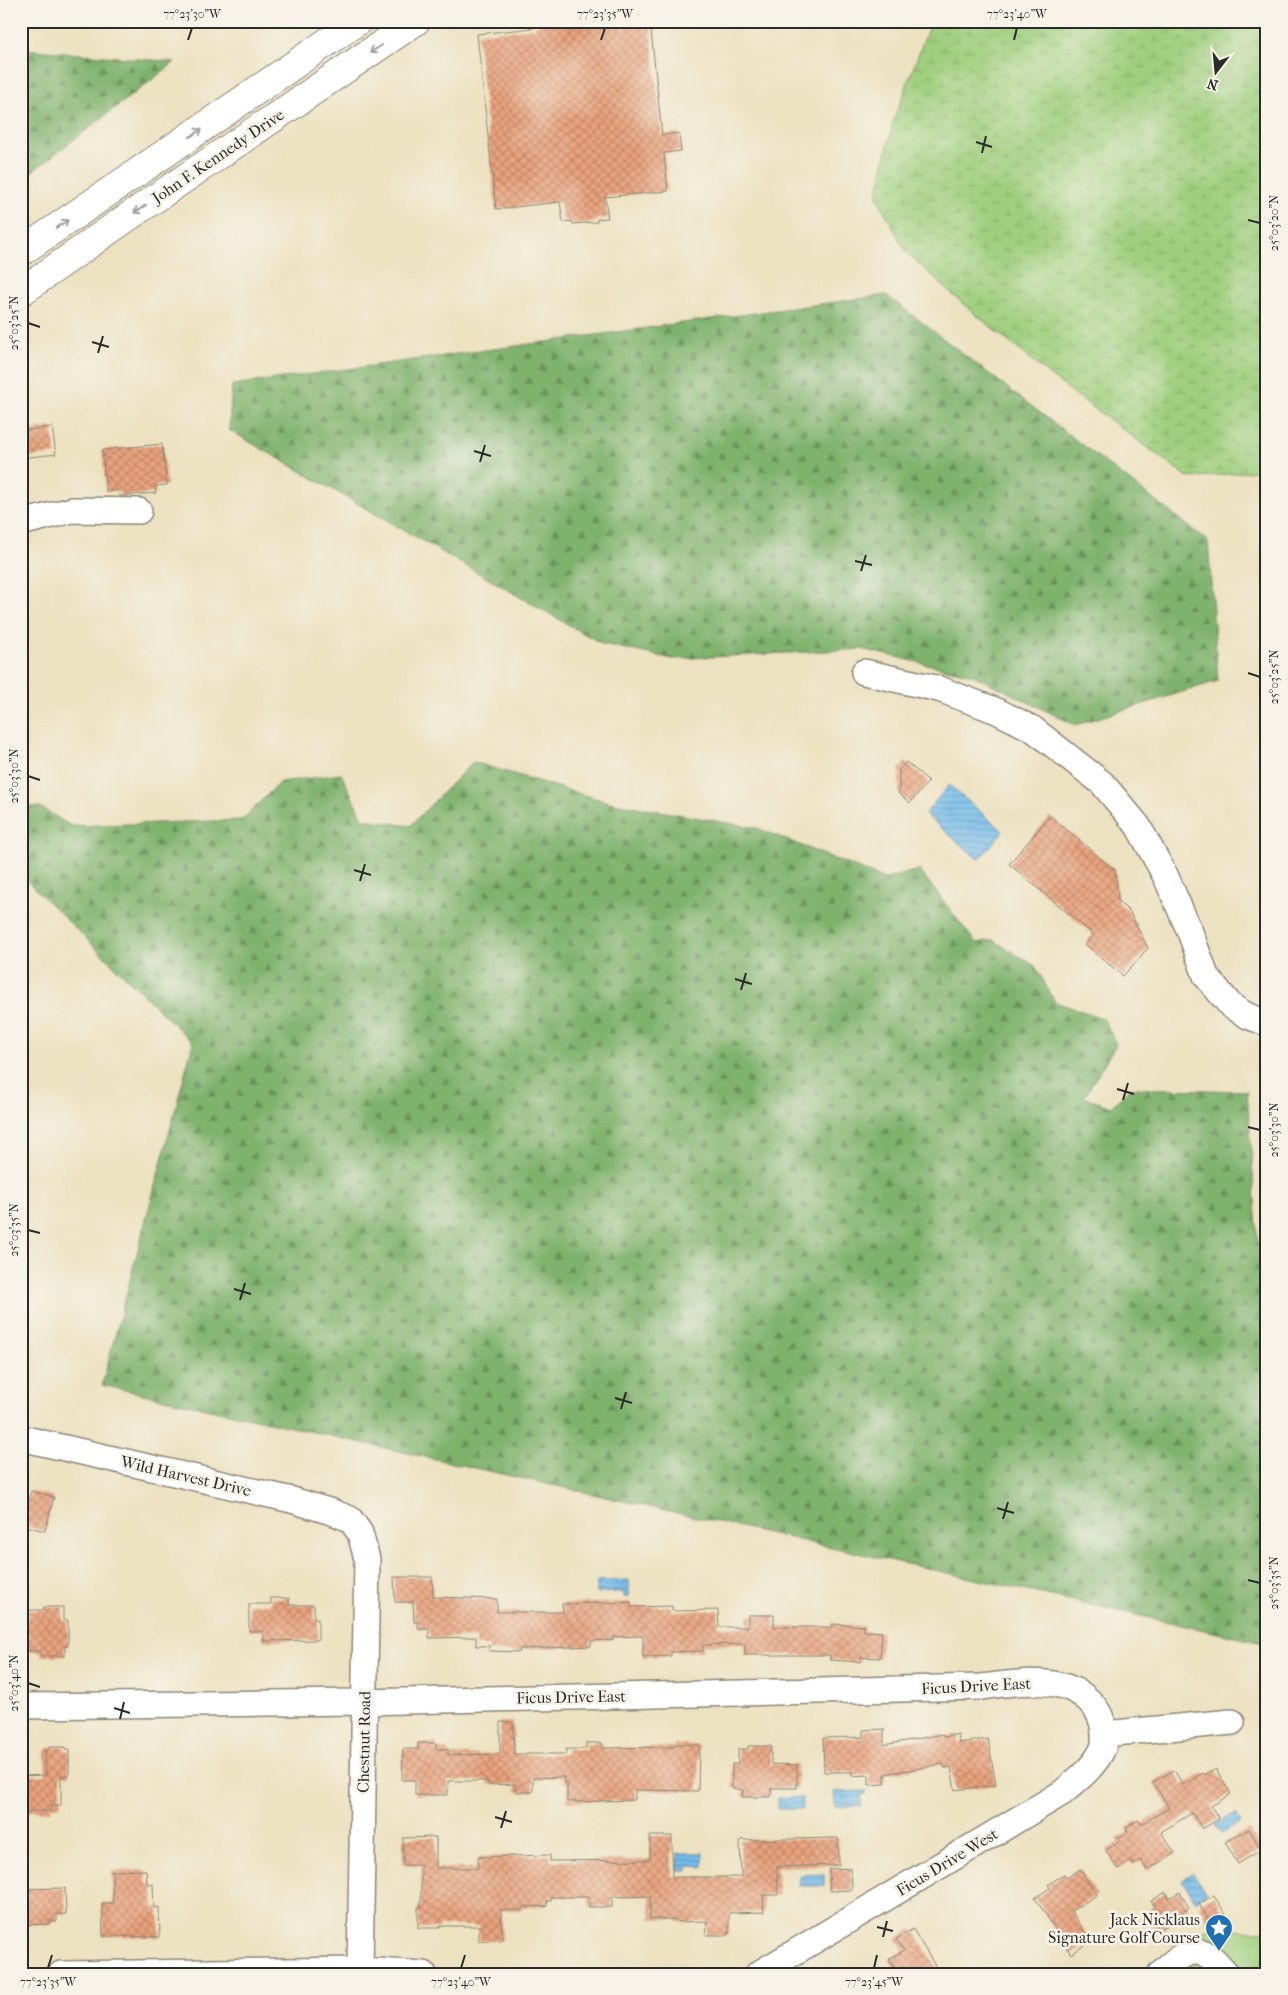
<svg xmlns="http://www.w3.org/2000/svg" width="1288" height="1995" viewBox="0 0 1288 1995" font-family="'IM FELL French Canon',serif">
  <style>
    .grass { fill: #9fcf7e; stroke: #657d54 }
    .forest { fill: url(#forest-firs); stroke: #556e4c }
    .wetland { fill: url(#wetland-marsh); stroke: #657d54 }
    .water { fill: url(#water-rules); stroke: #4e738a }
    .building { fill: url(#building-cross-hatch) }
    .lines { fill: none; stroke-linecap: round; stroke-linejoin: round }
    .minor-casing { stroke: #8c8676; stroke-width: 28 }
    .highway-casing { stroke: #8c8676; stroke-width: 30 }
    .minor { stroke: #fff; stroke-width: 25 }
    .highway { stroke: #fff; stroke-width: 28 }
    .oneway { stroke: #a0a0a0 }
    .ticks { fill: none; stroke: #2b2b2b; stroke-width: 2 }
    .labels { text-anchor: middle; dominant-baseline: central; stroke-width: 5; stroke-linejoin: round; paint-order: stroke }
    .street-label { font-size: 16px; fill: #2b2b2b; stroke: #f7f3e8 }
    .poi-label { font-size: 16px; fill: #2b2b2b; stroke: #f7f3e8; text-anchor: end }
    .neatline { fill: none; stroke: #2b2b2b; stroke-width: 2 }
    .ticks-label { font-size: 12px; text-anchor: middle; fill: #2b2b2b }
  </style>
  <defs>
    <pattern id="forest-firs" width="22" height="20" patternUnits="userSpaceOnUse" patternTransform="scale(1.25)"><rect width="22" height="20" fill="#7fb26d"/><path d="M5 1l3.5 6h-7zM16 11l3.5 6h-7z" fill="#68915a"/></pattern>
    <pattern id="wetland-marsh" width="20" height="14" patternUnits="userSpaceOnUse" patternTransform="scale(1.25)"><rect width="20" height="14" fill="#9fcf7e"/><path d="M1 5h8M5 5V1M11 12h8M15 12V8" fill="none" stroke="#89b26d"/></pattern>
    <pattern id="water-rules" width="6" height="5" patternUnits="userSpaceOnUse" patternTransform="scale(1.25)"><rect width="6" height="5" fill="#72bbea"/><path d="M0 2.5h6" fill="none" stroke="#5e98be"/></pattern>
    <pattern id="building-cross-hatch" width="8" height="8" patternUnits="userSpaceOnUse" patternTransform="scale(1.25)"><rect width="8" height="8" fill="#eaa37d"/><path d="M0 0l8 8M0 8l8-8" fill="none" stroke="#be8567"/></pattern>
  </defs>
  <rect width="100%" height="100%" fill="#f7f3e8"/>
  <filter id="ink" filterUnits="userSpaceOnUse"><feTurbulence type="fractalNoise" baseFrequency=".02" numOctaves="2"/><feDisplacementMap in="SourceGraphic" scale="10" xChannelSelector="R" yChannelSelector="G"/><feConvolveMatrix kernelMatrix="1 2 1 2 8 2 1 2 1" color-interpolation-filters="sRGB"/></filter>
  <filter id="wash" filterUnits="userSpaceOnUse"><feTurbulence type="fractalNoise" baseFrequency=".0096" numOctaves="4" result="noise"/><feDisplacementMap in="SourceGraphic" scale="20" xChannelSelector="R" yChannelSelector="G"/><feGaussianBlur stdDeviation="1.12" result="paint"/><feColorMatrix in="noise" values="0 0 0 0 0 0 0 0 0 0 0 0 0 0 0 0 0 1.4 0 .05"/><feComposite in="paint" operator="in"/></filter>
  <g filter="url(#wash)">
    <rect width="100%" height="100%" fill="#ece1c0"/>
    <!-- grass -->
    <path class="grass" d="M1206,1929L1261,1931L1267,1929V1974H1139Z"/>
    <!-- forest -->
    <path class="forest" d="M21,49L175,62L21,180Z
      M886,295L1208,541L1218,681L1075,725L973,675L862,649L673,659L602,644L229,430L232,385Z
      M473,762L608,802L757,828L885,879L919,870L976,943L993,940L1035,966L1055,1002L1103,1018L1116,1044L1084,1097L1111,1107L1130,1088L1247,1091L1267,1366V1644L102,1385L193,1043L21,875V807H40L71,826L242,820L280,782L341,774L363,819L410,826Z"/>
    <!-- wetland -->
    <path class="wetland" d="M931,21H1267V470L1189,478L1053,378L962,303L906,252L877,197L893,122Z"/>
    <!-- water -->
    <path class="water" d="M949,785L1003,831L979,860L925,814Z
      M629,1580V1597H624V1592L597,1593V1581Z
      M866,1791V1794L861,1795V1806L835,1807L834,1792Z
      M778,1798H802V1809H778Z
      M1236,1813L1241,1822L1221,1834L1215,1825Z
      M678,1853H703V1867L688,1866V1870H678Z
      M1193,1873L1206,1893L1196,1901L1182,1880Z
      M824,1874V1886H799V1875Z"/>
    <g id="blocks">
      <!-- building -->
      <path class="building" d="M547,21H650L662,135L679,133L681,151L664,153L668,191L605,197L608,218L597,219V222L573,224L572,221L563,222L560,202L496,209L477,34L534,28L540,22Z
        M52,427L56,454L21,458V431Z
        M162,444L167,485L155,486L156,493L122,496H120L119,490L106,492L102,450Z
        M906,762L929,781L910,803L899,794V770Z
        M1050,816L1115,870L1118,902L1129,911L1148,948L1123,976L1085,944L1093,934L1009,864Z
        M31,1491L54,1497L45,1531L21,1525V1497L29,1499Z
        M394,1577H432L433,1597L497,1599V1612H563L562,1604L631,1602V1607L672,1606V1611L718,1610L719,1627H748V1615H774V1627H832V1624L864,1626V1631L882,1632L880,1658L861,1657L860,1662L830,1660V1655H745V1644L703,1645V1651L671,1652V1656L643,1657V1636L613,1637V1640L591,1641V1646L520,1649V1652L489,1651V1646H476V1637L429,1638V1629H418V1622H414L413,1602H395Z
        M271,1598H289V1605H314V1619H318V1640L263,1641V1631H249V1604H271Z
        M44,1607H63V1620H68V1646H65V1656H41V1651H29V1646H21V1619H27L28,1610H44Z
        M500,1722H513L514,1754H566V1749H586V1743H602V1748L674,1747L675,1744L699,1745L698,1791L635,1790V1800L567,1802V1783H564V1777L533,1778V1792H516V1784L488,1785V1781H448V1795H415V1780H402L403,1749H418V1743H436V1749H448V1755L500,1754Z
        M884,1729V1745L943,1734L944,1737L958,1734L959,1743L988,1739L996,1785L955,1790L951,1767L944,1768L943,1764L885,1774V1784L869,1785V1775L852,1776V1772H824L823,1738L863,1737V1730Z
        M748,1746H771V1764L797,1765V1788H771V1797H742L743,1790L732,1788V1764H738V1749H748Z
        M49,1747H65V1750H69V1776L61,1775V1806H51V1811H21V1776L46,1775L45,1750H48Z
        M1216,1769L1231,1794L1211,1806L1219,1819L1202,1829L1192,1813L1161,1832L1175,1853L1147,1870L1141,1860L1133,1865L1131,1861L1117,1869L1106,1850L1119,1842L1117,1839L1128,1832L1126,1828L1138,1820L1141,1824L1169,1808L1153,1782L1174,1770L1183,1785L1203,1773L1205,1775Z
        M1249,1829L1261,1850L1238,1864L1225,1842Z
        M650,1836H672V1877H741L740,1840L838,1838L839,1865L777,1867L778,1895H763L764,1912L729,1913V1935H706L707,1921L679,1922L675,1919H650V1896L612,1897V1907H589V1897H551V1901H547V1906L522,1907V1910H501L502,1940L479,1941V1926H439V1928H418V1907H421V1865H403V1838L436,1837V1868H478V1857L550,1855V1861L650,1860Z
        M851,1868L852,1890L830,1891L829,1869Z
        M1080,1869L1097,1895L1071,1911L1091,1941L1071,1954L1035,1898L1050,1888L1048,1885L1064,1874L1067,1878Z
        M146,1870L147,1884H153L154,1908L159,1907L160,1937L103,1936L102,1903H113L112,1871Z
        M65,1888L66,1914H57V1921H50V1924L21,1925V1889Z
        M1166,1892L1169,1898L1180,1892L1189,1908L1171,1919L1172,1922L1158,1931L1146,1912L1155,1907L1151,1901Z
        M1214,1895L1228,1919L1213,1928L1199,1904Z
        M913,1929L940,1974H898L889,1959L904,1950L896,1939Z"/>
    </g>
  </g>
  <g filter="url(#ink)">
    <use href="#blocks" fill-opacity="0" stroke="#8c8676" stroke-width="1"/>
    <g class="lines">
      <defs>
        <path id="minor" d="M21,523L72,510L139,511
          M864,672L939,689L997,711L1033,729L1102,783L1138,826L1166,877L1190,932L1206,976L1231,1006L1248,1016L1267,1023
          M21,1438L292,1500L332,1512L350,1519L360,1533L367,1559L360,1970
          M21,1706L364,1702L981,1687C1005,1684 1030,1680 1054,1684C1081,1688 1105,1708 1104,1737C1104,1740 1105,1745 1103,1748C1095,1767 1077,1780 1062,1793L758,1974
          M1104,1734L1232,1722
          M61,1974L360,1970L424,1974
          M1160,1974C1170,1964 1187,1948 1202,1953C1212,1955 1220,1967 1227,1974"/>
        <path id="highway" d="M21,252L358,21
          M21,292L125,219L416,21"/>
      </defs>
      <!-- minor casing -->
      <use href="#minor" class="minor-casing"/>
      <!-- highway casing -->
      <use href="#highway" class="highway-casing"/>
      <!-- minor -->
      <use href="#minor" class="minor"/>
      <!-- highway -->
      <use href="#highway" class="highway"/>
    </g>
    <!-- one-way arrows -->
    <defs><path id="oneway-shaft" d="M-6 0H5M1.5-3L5.5 0L1.5 3" fill="none" stroke-width="1.6" stroke-linecap="round" stroke-linejoin="round" transform="scale(1.25)"/></defs>
    <g class="oneway">
      <use href="#oneway-shaft" transform="translate(376 49) rotate(146)"/>
      <use href="#oneway-shaft" transform="translate(196 133) rotate(-34)"/>
      <use href="#oneway-shaft" transform="translate(140 209) rotate(146)"/>
      <use href="#oneway-shaft" transform="translate(62 224) rotate(-34)"/>
    </g>
  </g>
  <!-- ticks -->
  <path class="ticks" d="M188,40L192,28M601,40L605,28M1014,40L1017,28M976,142L992,147M982,153L986,136M1248,220L1260,223M28,323L40,327M92,342L109,347M98,353L103,336M474,451L491,456M480,462L485,445M855,561L872,565M861,571L866,555M1248,673L1260,677M28,776L40,780M354,870L371,875M360,881L365,864M735,979L752,984M741,990L746,973M1117,1089L1134,1094M1123,1100L1128,1083M1248,1127L1260,1130M28,1230L40,1233M234,1289L251,1294M240,1300L245,1283M615,1398L632,1403M621,1409L626,1392M997,1508L1014,1513M1003,1519L1008,1502M1248,1580L1260,1583M28,1683L40,1687M114,1708L130,1713M120,1719L124,1702M495,1817L512,1822M501,1828L506,1811M877,1927L893,1931M883,1937L887,1921M48,1968L52,1955M461,1968L465,1955M874,1968L877,1955"/>
  <!-- icons -->
  <defs>
    <symbol id="sight-pin" viewBox="-11 -11 22 30"><path d="M0 17L-7.5 6A9.5 9.5 0 1 1 7.5 6Z" fill="#1f6fb2" stroke="#f7f3e8"/><path d="M0-6L1.8-2.2L6-1.7L2.9 1.2L3.7 5.4L0 3.3L-3.7 5.4L-2.9 1.2L-6-1.7L-1.8-2.2Z" fill="#fff"/></symbol>
  </defs>
  <g fill-rule="evenodd">
    <use href="#sight-pin" x="1203" y="1912" width="32" height="43"/>
  </g>
  <g class="labels">
    <!-- street labels -->
    <g class="street-label">
      <text transform="translate(218 156) rotate(-34)">John F. Kennedy Drive</text>
      <text transform="translate(186 1476) rotate(13)">Wild Harvest Drive</text>
      <text transform="translate(976 1686) rotate(-3)">Ficus Drive East</text>
      <text transform="translate(571 1697) rotate(-1)">Ficus Drive East</text>
      <text transform="translate(364 1742) rotate(-89)">Chestnut Road</text>
      <text transform="translate(947 1862) rotate(-31)">Ficus Drive West</text>
    </g>
    <!-- poi labels -->
    <g class="poi-label">
      <text x="1200" y="1919">Jack Nicklaus<tspan x="1200" dy="18">Signature Golf Course</tspan></text>
    </g>
  </g>
  <!-- margin -->
  <rect width="1288" height="1995" fill="none" stroke="#f7f3e8" stroke-width="55"/>
  <!-- north arrow -->
  <g transform="translate(1216 72) rotate(196)" stroke="#f7f3e8" stroke-width="4" paint-order="stroke">
  <path d="M0-4L9 19L0 12L-9 19Z" fill="#2b2b2b"/>
  <text y="-8" font-size="14" font-weight="bold" text-anchor="middle" fill="#2b2b2b">N</text>
  </g>
  <rect x="28" y="28" width="1232" height="1940" class="neatline"/>
  <g class="ticks-label">
    <text x="192" y="18">77°23'30"W</text>
    <text x="605" y="18">77°23'35"W</text>
    <text x="1017" y="18">77°23'40"W</text>
    <text transform="translate(1274 223) rotate(-90)" y="4">25°03'20"N</text>
    <text transform="translate(14 323) rotate(-90)" y="4">25°03'25"N</text>
    <text transform="translate(1274 677) rotate(-90)" y="4">25°03'25"N</text>
    <text transform="translate(14 776) rotate(-90)" y="4">25°03'30"N</text>
    <text transform="translate(1274 1130) rotate(-90)" y="4">25°03'30"N</text>
    <text transform="translate(14 1230) rotate(-90)" y="4">25°03'35"N</text>
    <text transform="translate(1274 1583) rotate(-90)" y="4">25°03'35"N</text>
    <text transform="translate(14 1683) rotate(-90)" y="4">25°03'40"N</text>
    <text x="48" y="1986">77°23'35"W</text>
    <text x="461" y="1986">77°23'40"W</text>
    <text x="874" y="1986">77°23'45"W</text>
  </g>
</svg>
